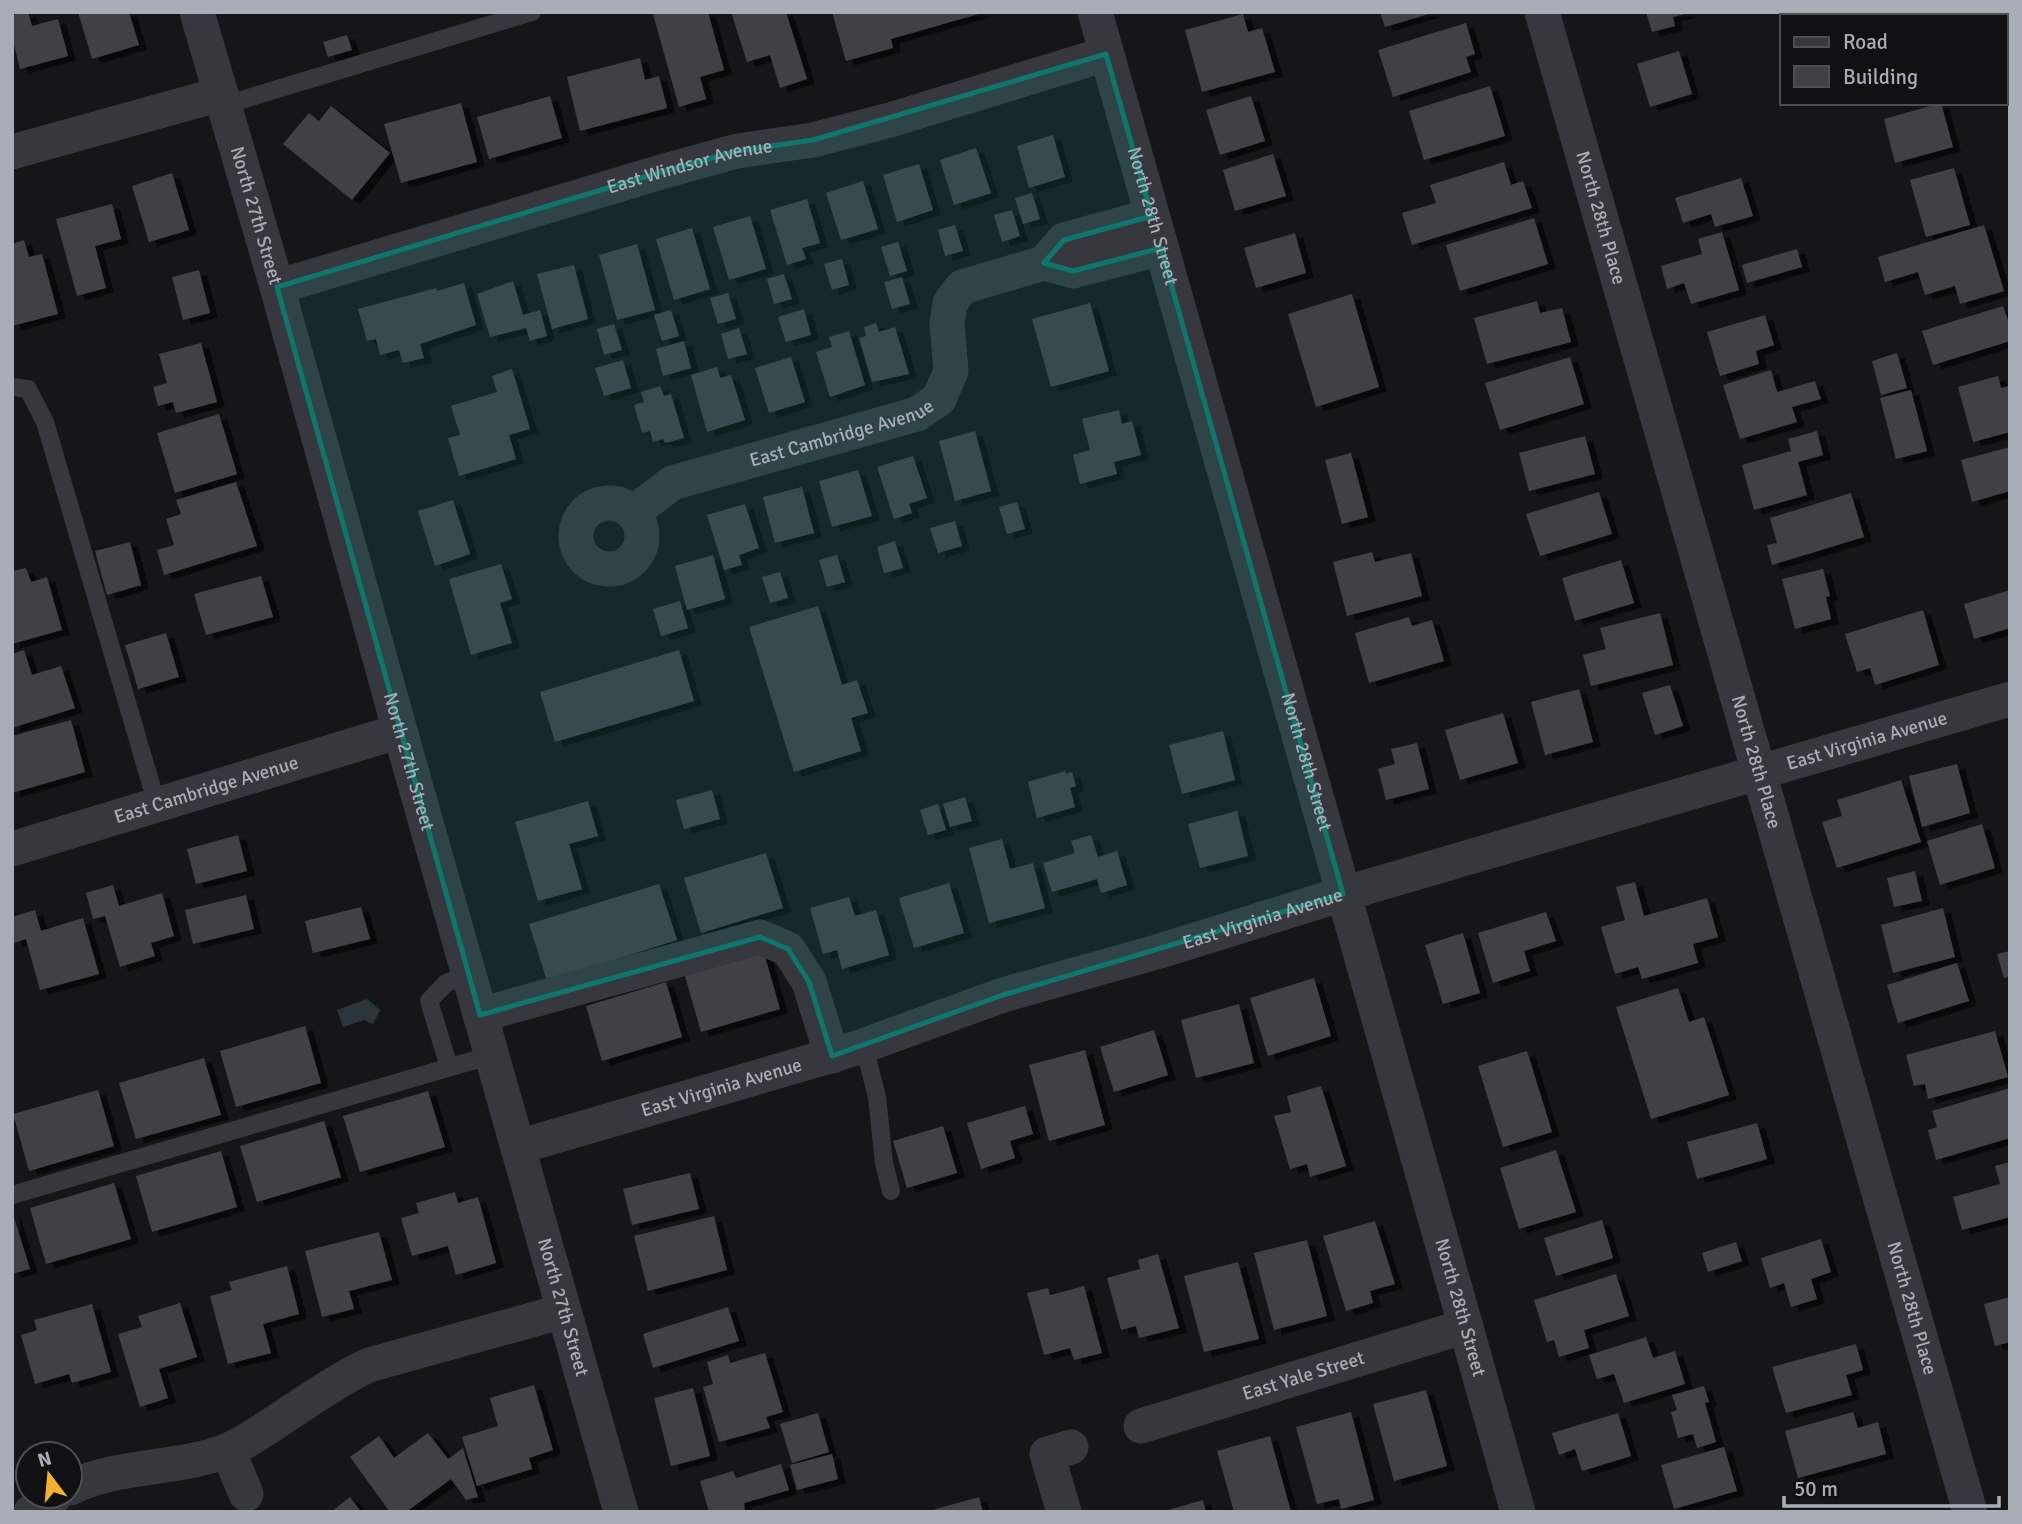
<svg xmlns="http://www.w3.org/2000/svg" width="2022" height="1524" viewBox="0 0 2022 1524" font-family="Signika,sans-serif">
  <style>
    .water { fill: #2c353c }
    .building { fill: #404145; filter: url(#shadow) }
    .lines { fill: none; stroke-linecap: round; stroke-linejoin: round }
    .service { stroke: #37383d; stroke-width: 18 }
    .minor { stroke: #37383d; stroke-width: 35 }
    .marked { fill: #0f766e; fill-opacity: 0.2; stroke: #0f766e; stroke-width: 5; stroke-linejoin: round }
    .labels { text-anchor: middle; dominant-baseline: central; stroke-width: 7; stroke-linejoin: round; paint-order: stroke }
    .street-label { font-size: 19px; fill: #a8adb8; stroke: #111113 }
  </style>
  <defs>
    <filter id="shadow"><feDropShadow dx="8" dy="4.5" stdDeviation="0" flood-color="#0009"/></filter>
  </defs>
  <rect width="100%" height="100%" fill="#161618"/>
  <!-- water -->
  <path class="water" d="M367,999L380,1010L373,1024L364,1020L343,1027L337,1010Z"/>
  <!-- building -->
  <path class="building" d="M28,12L32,26L58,19L68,56L20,69L12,37V15Z
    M78,12H129L139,45L92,59Z
    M660,12H708L724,70L700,77L706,99L679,107L653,14Z
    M731,12H786L807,79L780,88L770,55L747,62Z
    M832,12H981L982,13L891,39L893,48L846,61Z
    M1380,12H1432V13L1385,27Z
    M1646,12H1689V13L1673,17L1675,26L1652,32Z
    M1863,12H1913L1914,16H1864Z
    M1243,14L1248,32L1262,28L1275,72L1202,92L1185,30Z
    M1466,23L1475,54L1466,57L1471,72L1393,97L1378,50Z
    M347,35L352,50L328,57L323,42Z
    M1679,51L1692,94L1650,107L1637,64Z
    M640,58L645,80L659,76L667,108L580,131L567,77Z
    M1490,86L1505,136L1424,160L1409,111Z
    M550,96L562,138L489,159L477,117Z
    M1251,96L1265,141L1220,155L1206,110Z
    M461,103L477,162L401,183L384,124Z
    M1941,103L1953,147L1895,163L1884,119Z
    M331,106L390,153L352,200L283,144L309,113L319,121Z
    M1053,135L1065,177L1029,188L1017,146Z
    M976,148L991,193L954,205L940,160Z
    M1273,154L1286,196L1235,211L1223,170Z
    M1504,162L1511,185L1523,181L1532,208L1412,245L1402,213L1436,203L1430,185Z
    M919,164L933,210L897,222L883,175Z
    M1954,168L1970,225L1926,237L1910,180Z
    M172,173L189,230L149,242L132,186Z
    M1741,178L1753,216L1715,227L1711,214L1683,223L1675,198Z
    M863,181L878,229L841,240L826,193Z
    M1032,193L1040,219L1023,224L1015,198Z
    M807,199L820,243L802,248L806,259L787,265L770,210Z
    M112,204L121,239L95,246L106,288L77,296L56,219Z
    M1012,210L1020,236L1002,242L994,215Z
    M750,216L766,269L729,280L713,227Z
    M1534,218L1548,264L1460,291L1446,245Z
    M955,225L963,251L945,256L938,230Z
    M1984,225L2004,291L1960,304L1955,286L1925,295L1918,272L1885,282L1878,257Z
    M692,228L710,289L674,300L656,239Z
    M1722,232L1739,290L1691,304L1684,283L1667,289L1661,266L1702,254L1698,239Z
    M1295,233L1306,273L1256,288L1244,248Z
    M24,240L29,257L42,254L58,314L12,326V244Z
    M898,242L907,271L890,276L881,247Z
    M637,244L655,310L617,320L599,255Z
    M1797,249L1802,267L1747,283L1742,265Z
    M842,259L849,285L832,290L824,264Z
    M574,265L588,319L552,329L537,274Z
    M199,270L210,313L183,320L172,277Z
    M784,274L792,299L774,304L767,279Z
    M902,277L910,304L892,309L884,282Z
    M513,281L523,315L540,310L547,336L530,341L526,328L490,337L477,294Z
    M464,283L476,325L420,344L424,358L403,363L399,350L380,355L376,339L367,341L358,309L436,288L437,291Z
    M728,293L736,319L718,324L710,298Z
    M1352,294L1379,387L1316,407L1288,314Z
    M1537,301L1540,313L1562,308L1571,342L1487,364L1474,318Z
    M1090,303L1109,371L1051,387L1032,319Z
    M2003,306L2010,326V341L1933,365L1922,331Z
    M804,309L811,335L786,342L778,317Z
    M671,310L679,336L662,341L654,315Z
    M1765,315L1774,345L1756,351L1759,364L1720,376L1707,332Z
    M876,323L879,332L895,327L909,374L872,382L859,338L866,336L864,327Z
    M614,324L622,350L604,355L597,329Z
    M739,328L747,354L728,359L721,334Z
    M849,331L865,385L830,397L816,352L832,347L829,337Z
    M684,341L691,368L663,376L656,349Z
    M201,343L217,402L176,413L173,402L158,406L153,387L167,383L159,354Z
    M1897,353L1907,388L1881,395L1872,361Z
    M791,357L805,402L769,413L755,368Z
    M1570,357L1584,404L1500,430L1485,383Z
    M623,360L631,388L604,396L595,368Z
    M717,367L720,378L731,375L745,420L707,432L691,375Z
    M512,369L530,429L509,435L516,459L459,476L448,438L460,435L451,406L497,392L492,376Z
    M1771,370L1777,392L1815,381L1821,399L1792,407L1797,422L1740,439L1723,385Z
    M1998,376L2001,388L2010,386V432L1973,442L1958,387Z
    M660,386L664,396L671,394L684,438L665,443L663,439L653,442L650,431L642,433L634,405L644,402L641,392Z
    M1911,390L1927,451L1896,459L1880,398Z
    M1119,410L1122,424L1132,421L1141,455L1114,462L1117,474L1080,484L1073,455L1090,450L1082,419Z
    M219,414L237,474L175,493L157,433Z
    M975,431L991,491L955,501L939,441Z
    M1817,431L1823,455L1798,462L1807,495L1754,510L1742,465L1791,451L1788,439Z
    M1585,436L1595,474L1529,491L1519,453Z
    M2010,447V491L1972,502L1961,460Z
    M1351,453L1368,517L1342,524L1325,460Z
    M913,456L927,498L909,504L912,513L894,519L877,467Z
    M858,470L872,516L832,527L819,481Z
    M236,482L257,546L164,575L157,550L174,545L166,519L181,514L176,500Z
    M802,487L814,533L775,543L763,497Z
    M1599,492L1612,534L1540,556L1526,514Z
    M1851,493L1864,537L1772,565L1767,545L1777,543L1770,518Z
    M453,500L470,554L435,566L418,511Z
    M1017,502L1025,529L1007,534L999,507Z
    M745,504L759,548L739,555L742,565L724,570L707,515Z
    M955,521L962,546L938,553L930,528Z
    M895,541L903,568L884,573L877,547Z
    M130,542L141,585L107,595L95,551Z
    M1372,552L1375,562L1411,553L1422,596L1347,616L1333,562Z
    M713,555L725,599L687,610L675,566Z
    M837,555L845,582L827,587L819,560Z
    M1621,560L1634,603L1575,621L1562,578Z
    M501,564L512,599L500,603L512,643L471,655L449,579Z
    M26,568L31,582L47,577L62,630L12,644V571Z
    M1823,569L1830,596L1826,597L1831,619L1795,629L1782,579Z
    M780,572L788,598L770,603L762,577Z
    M261,576L273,617L206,635L194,594Z
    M2010,590V628L1974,639L1964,604Z
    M680,601L688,628L661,636L653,609Z
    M818,606L842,685L857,680L868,713L851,718L861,751L794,772L749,627Z
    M1923,610L1939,665L1875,685L1870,668L1857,672L1845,634Z
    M1660,613L1673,665L1591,686L1583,655L1606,649L1600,628Z
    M1409,617L1412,626L1432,620L1444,661L1369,683L1355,633Z
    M166,633L179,677L138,689L125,645Z
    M24,650L32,675L61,666L75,708L12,728V654Z
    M679,650L694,701L555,742L540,692Z
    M1670,685L1683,726L1655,735L1642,693Z
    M1579,689L1593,742L1545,755L1531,702Z
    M1503,713L1518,763L1460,780L1445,730Z
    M71,720L85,772L12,793V736Z
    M1223,731L1235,780L1182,794L1169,745Z
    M1417,743L1429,789L1386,800L1378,769L1395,764L1391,749Z
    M1957,764L1970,813L1922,827L1909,776Z
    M1065,771L1066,774L1072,772L1076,786L1070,788L1075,807L1037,818L1028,782Z
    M1901,780L1921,842L1837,868L1822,822L1842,816L1837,800Z
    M712,790L720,819L684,829L676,800Z
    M965,797L972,821L950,827L943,804Z
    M588,801L598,836L569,844L582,889L538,901L515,822Z
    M938,804L946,830L928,835L920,810Z
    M1237,811L1248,856L1200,868L1188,824Z
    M1982,824L1995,868L1940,885L1927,841Z
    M238,835L247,871L196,884L187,849Z
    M1091,835L1098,857L1117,851L1127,885L1101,893L1097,879L1052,892L1043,863L1075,853L1071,841Z
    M1002,839L1010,869L1033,863L1045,908L989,923L969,848Z
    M766,853L783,908L701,933L684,878Z
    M1915,871L1922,901L1894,907L1887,878Z
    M1635,882L1644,916L1707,898L1718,937L1693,944L1698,963L1642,979L1638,967L1615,974L1601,927L1625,920L1616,887Z
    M949,883L964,933L914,948L899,898Z
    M659,884L677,940L547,981L529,924Z
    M113,885L119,906L162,893L174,936L151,943L155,956L120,967L105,916L93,919L86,893Z
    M246,895L254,929L193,944L185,910Z
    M849,897L855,916L876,910L889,955L842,969L837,950L823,954L810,908Z
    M361,907L370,939L313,953L305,921Z
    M1943,908L1955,957L1893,973L1881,925Z
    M35,910L41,931L83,918L99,974L40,990L26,939L14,943L12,936V917Z
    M1546,912L1556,941L1524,951L1530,971L1493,983L1478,933Z
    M1463,933L1480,993L1443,1004L1425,945Z
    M2010,951V976L2004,978L1997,954Z
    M764,953L780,1009L701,1032L685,976Z
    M1957,963L1969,1001L1898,1023L1887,985Z
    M1314,978L1331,1036L1268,1056L1250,998Z
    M666,982L682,1037L602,1061L586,1006Z
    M1678,988L1689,1022L1704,1017L1729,1095L1651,1119L1616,1007Z
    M1239,1004L1254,1063L1196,1078L1181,1020Z
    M305,1026L321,1083L236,1107L220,1051Z
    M1154,1030L1168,1075L1114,1092L1100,1047Z
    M1995,1031L2008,1077L1928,1099L1925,1084L1914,1086L1906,1055Z
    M1085,1050L1105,1125L1049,1141L1029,1065Z
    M1527,1051L1552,1132L1503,1147L1478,1066Z
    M204,1058L221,1115L136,1139L119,1083Z
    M1321,1086L1346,1166L1310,1177L1307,1164L1290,1169L1274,1116L1291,1112L1287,1096Z
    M2010,1088V1138L1936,1160L1928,1130L1937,1127L1932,1111Z
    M98,1090L114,1146L29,1171L13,1114Z
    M428,1091L445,1147L360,1172L343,1116Z
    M1025,1106L1033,1134L1010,1141L1015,1158L981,1169L967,1123Z
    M324,1121L341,1177L257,1202L240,1146Z
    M1757,1123L1767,1159L1697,1179L1687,1142Z
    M943,1126L957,1173L907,1188L893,1141Z
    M1556,1150L1576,1212L1519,1229L1500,1168Z
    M221,1151L237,1207L152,1232L136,1176Z
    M2010,1162V1217L1962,1230L1953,1197L2000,1184L1995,1166Z
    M690,1173L699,1209L632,1225L623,1189Z
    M114,1183L131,1239L46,1264L30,1208Z
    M455,1192L458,1203L478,1197L496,1263L456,1275L448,1246L412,1256L401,1218L419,1213L416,1203Z
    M12,1211L30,1269L12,1274Z
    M714,1216L727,1270L648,1291L634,1236Z
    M1602,1220L1613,1258L1556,1276L1544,1238Z
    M1375,1221L1395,1284L1370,1291L1373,1303L1346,1311L1323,1236Z
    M379,1232L392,1280L349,1291L354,1309L322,1317L305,1251Z
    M1821,1239L1831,1272L1811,1279L1817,1299L1791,1307L1784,1283L1770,1288L1761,1258Z
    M1307,1240L1327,1316L1274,1330L1254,1253Z
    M1736,1242L1742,1261L1708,1272L1702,1253Z
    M1158,1254L1179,1328L1139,1338L1136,1326L1121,1330L1107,1278L1140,1269L1138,1260Z
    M1238,1262L1259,1339L1204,1352L1184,1276Z
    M287,1266L299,1314L263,1324L271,1353L228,1364L210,1296L232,1290L229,1282Z
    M1616,1274L1629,1316L1584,1330L1589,1348L1559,1357L1554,1340L1547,1342L1534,1300Z
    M1084,1286L1102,1353L1074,1360L1070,1348L1044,1355L1027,1293L1048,1288L1050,1295Z
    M2010,1297V1342L1995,1346L1984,1304Z
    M180,1303L197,1357L159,1369L168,1398L140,1407L118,1334L142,1327L138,1316Z
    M92,1304L111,1372L72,1383L69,1374L35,1384L21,1335L37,1330L34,1320Z
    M728,1307L739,1341L653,1368L643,1334Z
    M1646,1337L1653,1358L1675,1351L1685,1384L1624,1403L1614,1374L1597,1379L1589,1355Z
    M1856,1344L1863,1370L1846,1375L1852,1395L1786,1413L1772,1367Z
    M765,1353L783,1412L766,1417L770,1428L719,1442L703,1387L713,1384L707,1362L728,1355L730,1363Z
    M534,1385L553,1450L529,1458L532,1469L477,1486L462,1437L498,1426L490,1398Z
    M1704,1386L1709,1402L1705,1403L1716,1442L1697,1448L1693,1434L1678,1438L1671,1412L1677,1410L1672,1395Z
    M693,1388L710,1456L671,1466L654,1398Z
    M1426,1390L1447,1466L1394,1481L1373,1404Z
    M1351,1412L1374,1500L1341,1509L1339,1499L1317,1504L1296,1427Z
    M1853,1412L1858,1428L1878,1422L1886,1454L1798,1478L1785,1431Z
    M818,1413L829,1452L792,1463L780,1424Z
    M1618,1413L1631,1456L1582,1471L1575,1449L1559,1455L1552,1433Z
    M428,1433L448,1459L463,1448L478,1497L466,1500L451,1479L406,1512H390L350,1457L379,1436L394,1458Z
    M1270,1436L1291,1512H1234L1217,1451Z
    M1724,1447L1737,1491L1674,1509L1661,1465Z
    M832,1454L838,1479L797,1490L790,1465Z
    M781,1464L789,1490L744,1503L745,1512H709L700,1481L733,1471L736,1478Z
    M350,1497L361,1512H331Z
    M979,1497L983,1512H929V1511Z
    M1203,1500L1206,1512H1165V1511Z"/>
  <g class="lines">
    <!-- service -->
    <path class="service" d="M225,105L532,12
      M12,387L28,389L45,422L157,805
      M864,1046L877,1097L884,1163L891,1191
      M449,1067L429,1001L445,984L469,973
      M12,1195L492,1055"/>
    <!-- minor -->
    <g class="minor">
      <path id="s1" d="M197,12L277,287L400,731L621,1512"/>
      <path id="s2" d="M1095,12L1518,1512"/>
      <path id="s3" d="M1542,12L1970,1512"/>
      <path d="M1993,12L1994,16"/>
      <path d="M2006,58L2010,70"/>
      <path d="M12,152L221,94"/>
      <path d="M1044,263L1064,240L1152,216"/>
      <path id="s4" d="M277,287L661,172L737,151L813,140L890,120L1106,54"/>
      <circle cx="609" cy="536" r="33"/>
      <path id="s5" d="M633,513L672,483L917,414L939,399L951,371L947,323L950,303L962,287L1044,263L1073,271L1161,248"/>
      <path id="s6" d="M12,849L400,731"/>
      <path d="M480,1015L760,937L788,949L809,982L832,1056"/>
      <path id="s7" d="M518,1147L857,1048L1003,995L1160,951L1343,894L2010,699"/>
      <path id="s8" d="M1141,1426L1466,1326"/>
      <path d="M228,1450L246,1494"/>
      <path d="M70,1488C118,1464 176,1470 226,1451C242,1445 258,1433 273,1424C305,1403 335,1381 369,1365L564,1311"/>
      <path d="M31,1512L55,1496"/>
      <path d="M1064,1512L1047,1454L1071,1447"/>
    </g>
  </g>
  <!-- marked area -->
  <path class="marked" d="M1106,54L1152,216L1064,240L1044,263L1073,271L1161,248L1343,894L1003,995L832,1056L809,982L788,949L760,937L480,1015L277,287L661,172L737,151L813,140Z"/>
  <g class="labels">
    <!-- street labels -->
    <g class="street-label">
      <text stroke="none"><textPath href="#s4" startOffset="430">East Windsor Avenue</textPath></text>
      <text stroke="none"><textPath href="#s1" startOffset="212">North 27th Street</textPath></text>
      <text stroke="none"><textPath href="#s2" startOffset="212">North 28th Street</textPath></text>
      <text stroke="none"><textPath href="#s3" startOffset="214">North 28th Place</textPath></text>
      <text stroke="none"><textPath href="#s5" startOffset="226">East Cambridge Avenue</textPath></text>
      <text stroke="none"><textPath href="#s7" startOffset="1409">East Virginia Avenue</textPath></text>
      <text stroke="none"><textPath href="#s1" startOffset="779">North 27th Street</textPath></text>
      <text stroke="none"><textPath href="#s2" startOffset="779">North 28th Street</textPath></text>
      <text stroke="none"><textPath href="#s3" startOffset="780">North 28th Place</textPath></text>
      <text stroke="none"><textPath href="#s6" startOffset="203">East Cambridge Avenue</textPath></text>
      <text stroke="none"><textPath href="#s7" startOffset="779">East Virginia Avenue</textPath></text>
      <text stroke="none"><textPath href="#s7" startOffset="212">East Virginia Avenue</textPath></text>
      <text stroke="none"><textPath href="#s3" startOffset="1348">North 28th Place</textPath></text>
      <text stroke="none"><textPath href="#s1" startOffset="1346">North 27th Street</textPath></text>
      <text stroke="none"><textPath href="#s2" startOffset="1346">North 28th Street</textPath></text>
      <text stroke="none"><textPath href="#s8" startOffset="170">East Yale Street</textPath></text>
    </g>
  </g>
  <!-- border -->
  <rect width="2022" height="1524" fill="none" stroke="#a8adb8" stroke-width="28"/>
  <!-- legend -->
  <rect x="1780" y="14" width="228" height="91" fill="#111113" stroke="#4d4f55" stroke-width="2"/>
  <rect x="1794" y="37" width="35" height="10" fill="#37383d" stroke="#4d4f55" stroke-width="2"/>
  <text x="1843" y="49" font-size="21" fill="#a8adb8">Road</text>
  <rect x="1794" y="66" width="35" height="21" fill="#404145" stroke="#4d4f55" stroke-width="2"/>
  <text x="1843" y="84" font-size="21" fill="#a8adb8">Building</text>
  <!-- north arrow -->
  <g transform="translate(49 1475) rotate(344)"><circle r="33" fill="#111113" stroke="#4d4f55" stroke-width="2"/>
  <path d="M0-5L12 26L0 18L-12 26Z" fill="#f2b134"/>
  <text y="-10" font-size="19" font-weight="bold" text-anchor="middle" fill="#a8adb8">N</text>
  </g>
  <!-- scale -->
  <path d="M1784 1496v10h215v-10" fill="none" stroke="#a8adb8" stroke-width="3.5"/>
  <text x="1794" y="1496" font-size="21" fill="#a8adb8" stroke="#111113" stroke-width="5" paint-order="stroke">50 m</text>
</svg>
